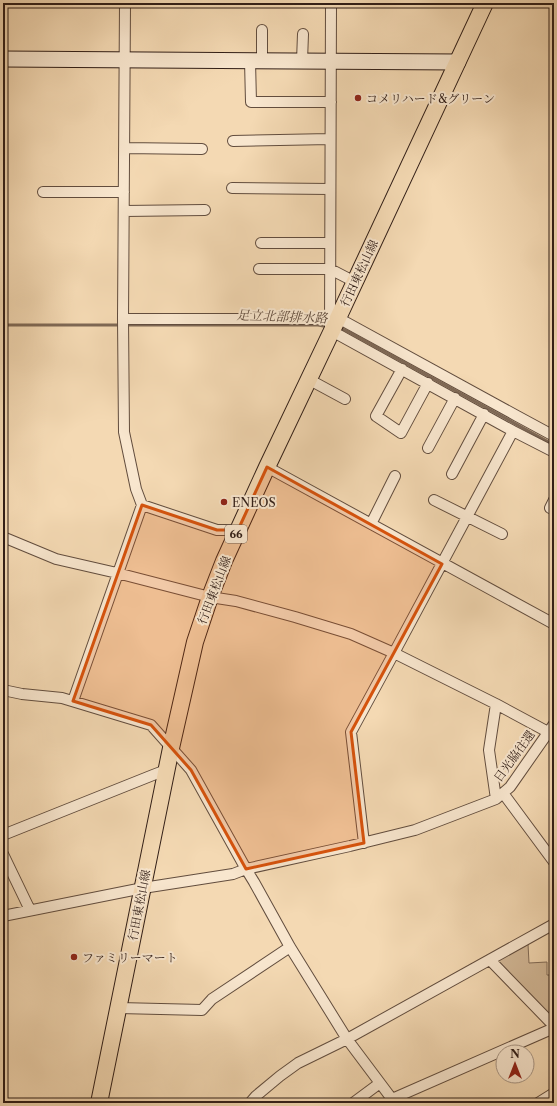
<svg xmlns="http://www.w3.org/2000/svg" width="557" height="1106" viewBox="0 0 557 1106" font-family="'Libre Caslon Text','Noto Serif JP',serif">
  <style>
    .green { fill: #d3b998; stroke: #826c58 }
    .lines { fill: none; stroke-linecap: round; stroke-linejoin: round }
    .stream { stroke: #7e6855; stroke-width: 3 }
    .street-casing { stroke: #624d3e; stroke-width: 12 }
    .secondary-casing { stroke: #311e17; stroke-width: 17 }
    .primary-casing { stroke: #311e17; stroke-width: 18 }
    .street { stroke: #f8e6ce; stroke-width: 10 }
    .secondary { stroke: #f8e6ce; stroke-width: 15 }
    .primary { stroke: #f4d9b3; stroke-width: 16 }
    .marked { fill: #d6530d; fill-opacity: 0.2; stroke: #d6530d; stroke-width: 3; stroke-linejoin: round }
    .poi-dot { fill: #8f2418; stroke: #f8e6ce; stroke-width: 1.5 }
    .labels { text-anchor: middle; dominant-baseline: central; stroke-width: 4; stroke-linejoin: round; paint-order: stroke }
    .shield { fill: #f8e6ce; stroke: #6d5a4e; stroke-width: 1 }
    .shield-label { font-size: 11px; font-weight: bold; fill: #311e17 }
    .poi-label { font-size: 12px; fill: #311e17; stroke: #f8e6ce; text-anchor: start }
    .street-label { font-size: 12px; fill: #311e17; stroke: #f8e6ce }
    .water-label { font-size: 13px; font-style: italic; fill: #5e493b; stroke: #f8e6ce }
  </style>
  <rect width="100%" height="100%" fill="#f4d9b3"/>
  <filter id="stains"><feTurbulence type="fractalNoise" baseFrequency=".005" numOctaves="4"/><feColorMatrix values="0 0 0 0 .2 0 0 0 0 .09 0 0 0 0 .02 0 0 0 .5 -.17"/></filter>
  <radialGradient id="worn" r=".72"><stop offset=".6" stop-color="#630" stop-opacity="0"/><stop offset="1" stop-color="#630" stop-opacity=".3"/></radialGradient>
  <!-- green -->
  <path class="green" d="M528,944L529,963L547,962V975H554V1001L548,1017L497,961Z"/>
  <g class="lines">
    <!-- stream -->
    <path class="stream" d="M3,325H318L329,327
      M338,328L345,330L554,445"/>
    <defs>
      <path id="street" d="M331,3L330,330L513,431L554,452
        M250,61L251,102H331
        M262,61V30
        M302,61L303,34
        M233,141L330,139
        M124,148L202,149
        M232,188L330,189
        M43,192H124
        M124,211L205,210
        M261,243H330
        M259,269H330L355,282
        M338,318L517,416L554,436
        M123,319H319L330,314
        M402,369L376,416L401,433L428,383
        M308,379L345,399
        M428,448L455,398
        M267,467L554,624
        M452,474L484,414
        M434,500L502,534
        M142,505L217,530H238
        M550,508L554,500
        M371,524L395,476
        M3,537L56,559L117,573L210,597L236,601L295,617L351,634L394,653L496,704L548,732
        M3,690L22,694L62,698L151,725L191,770L246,869L254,882L290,947L347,1039L395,1103
        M73,701L142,505L136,489L124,432L123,319L125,3
        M496,704L489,750L496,799
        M503,793L554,862
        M3,835L153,775L166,770
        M364,843L351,732L394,653L513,431
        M3,854L30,910
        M3,916L143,888L233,874L246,869L350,846L415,830L496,799L510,787L554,724
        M490,960L554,1026
        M119,1008L202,1010L212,999L290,947
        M392,1099L554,1028
        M250,1103L256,1096L280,1076L298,1063L347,1039L554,924
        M353,1103L380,1083
        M538,1103L554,1093"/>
      <path id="secondary" d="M3,59L458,62"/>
      <path id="primary" d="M99,1103L171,748L195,642L210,597L224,561L267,467L338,318L485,3"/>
    </defs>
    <!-- street casing -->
    <use href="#street" class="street-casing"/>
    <!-- secondary casing -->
    <use href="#secondary" class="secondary-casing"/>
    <!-- primary casing -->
    <use href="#primary" class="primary-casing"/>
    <!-- street -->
    <use href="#street" class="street"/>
    <!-- secondary -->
    <use href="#secondary" class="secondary"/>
    <!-- primary -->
    <use href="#primary" class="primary"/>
  </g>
  <!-- marked area -->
  <path class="marked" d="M267,467L442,564L351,732L364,843L246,869L191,770L151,725L73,701L142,505L217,530H238Z"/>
  <!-- markers -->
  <g class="poi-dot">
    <circle cx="358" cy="98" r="4"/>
    <circle cx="224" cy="502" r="4"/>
    <circle cx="74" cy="957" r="4"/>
  </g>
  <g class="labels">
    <!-- shield labels -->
    <rect class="shield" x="225" y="525" width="22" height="18" rx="3"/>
    <g class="shield-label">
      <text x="236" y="534">66</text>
    </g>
    <!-- poi labels -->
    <g class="poi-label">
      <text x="366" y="98">コメリハード&amp;グリーン</text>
      <text x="232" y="502">ENEOS</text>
      <text x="82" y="957">ファミリーマート</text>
    </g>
    <!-- street labels -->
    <g class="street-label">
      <text transform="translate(359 273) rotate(-65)">行田東松山線</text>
      <text transform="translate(214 590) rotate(-69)">行田東松山線</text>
      <text transform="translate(514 756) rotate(-54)">日光脇往還</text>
      <text transform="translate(139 905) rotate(-79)">行田東松山線</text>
    </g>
    <!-- water labels -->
    <g class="water-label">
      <text transform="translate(282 316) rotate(2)">足立北部排水路</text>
    </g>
  </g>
  <!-- margin -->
  <rect width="557" height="1106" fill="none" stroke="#f4d9b3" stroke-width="16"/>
  <rect x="4" y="4" width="549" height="1098" fill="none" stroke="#311e17" stroke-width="2"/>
  <rect x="8" y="8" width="541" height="1090" fill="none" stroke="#311e17"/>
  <!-- north arrow -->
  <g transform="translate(515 1064)"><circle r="19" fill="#f8e6ce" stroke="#a89685"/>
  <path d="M0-3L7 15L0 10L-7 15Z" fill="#8f2418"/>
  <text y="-6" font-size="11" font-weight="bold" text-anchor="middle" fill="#311e17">N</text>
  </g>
  <rect width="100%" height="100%" filter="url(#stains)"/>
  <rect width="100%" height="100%" fill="url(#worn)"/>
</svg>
